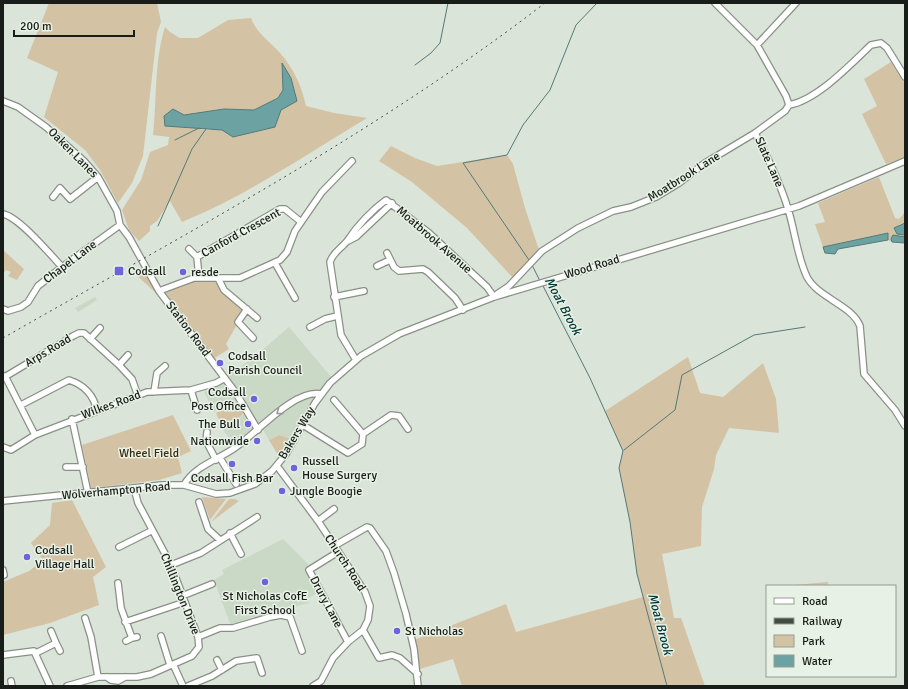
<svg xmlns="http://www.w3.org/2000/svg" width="908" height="689" viewBox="0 0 908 689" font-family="Signika,sans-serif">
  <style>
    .built { fill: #cad8c6 }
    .green { fill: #d4c2a4; fill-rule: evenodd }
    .water { fill: #6ca2a2; stroke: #537a79 }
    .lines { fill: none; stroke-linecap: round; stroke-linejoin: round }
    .stream { stroke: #537a79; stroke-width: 1 }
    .minor-casing { stroke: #899187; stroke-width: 8 }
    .minor { stroke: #fff; stroke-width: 5.5 }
    .rail { stroke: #444a44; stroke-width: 1; stroke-dasharray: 2 4; stroke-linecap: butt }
    .oneway { stroke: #989998 }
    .poi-dot { fill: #6e63dd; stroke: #e8f1e5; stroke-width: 1.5 }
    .labels { text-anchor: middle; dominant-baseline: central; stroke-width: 3; stroke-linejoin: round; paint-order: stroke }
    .street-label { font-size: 12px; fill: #191d19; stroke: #e8f1e5 }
    .poi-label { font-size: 12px; fill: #191d19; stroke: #e8f1e5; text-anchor: start }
    .park-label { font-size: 12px; fill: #3a2a0a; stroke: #e8f1e5 }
    .water-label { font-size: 13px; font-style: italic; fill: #013839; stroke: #e8f1e5 }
  </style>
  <rect width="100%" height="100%" fill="#dbe4d8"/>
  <!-- built -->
  <path class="built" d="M95,297L97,300L78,312L75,308Z
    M289,327L332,378L291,439L279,435L269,440L261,426L236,446L223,430L237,422L245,412L238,400L233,403L230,401L214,412L204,392L230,380L228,374L252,359Z
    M283,539L308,564L307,566L319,592L307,599L309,603L250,618L231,626L214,580L224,574L222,570Z"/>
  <!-- green -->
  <path class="green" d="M49,3H157L161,22L157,33L143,156L132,183L118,203L100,170L85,150L44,117L58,72L27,58Z
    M251,18C257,34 270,41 280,53C294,69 302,87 306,106L334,113L367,118C307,154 248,195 182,222L170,201L157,221L150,226V231L139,241L129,230L122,210L141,180L150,152L168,145L169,137L153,135C157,99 154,62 165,27L170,32L180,38H198L228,20ZM282,64L296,101C276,113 216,139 194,127C186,123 179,115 172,109L184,115L224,109L254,110L278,98L283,90Z
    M891,62L905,84V157L886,164L862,114L877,106L864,79Z
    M391,146L415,158L437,166L507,155L513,164L525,208L539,250L513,278L467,228L412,182L379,161Z
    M879,177L895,218L899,219L905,212V223L900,224L897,234L905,235V237L891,239L892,242L888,240V233L823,247L815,224L825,222L818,203Z
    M3,250L24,269L17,280L8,276L11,272L6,270L3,274Z
    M143,267L156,290V293L133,272Z
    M199,279L217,280L245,310L226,344L229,349L213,359L176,310L166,294L167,291Z
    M688,357L700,393L723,397L763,363L776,399L779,433L729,428L716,455L714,469L702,507L701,546L662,554L674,618H681L705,686H462L453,659L420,669L414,640L506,604L516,632L643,597L637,574L630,522L619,468L623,451L605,411Z
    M238,401L244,412L237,421L223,429L216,413L231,403L233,404Z
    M173,415L191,451L178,457L182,473L159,480L91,488L82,445Z
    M279,435L291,439L278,455L269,440Z
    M202,497L226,499L210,520Z
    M229,499H235L239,501L211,522Z
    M72,500L106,567L93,577L99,605L50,623L3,635V582L29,571L43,560L31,543L50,525L52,503Z
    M828,582V586H789L794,585Z"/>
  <!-- water -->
  <path class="water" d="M282,63L291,78L297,101L281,110L275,127L233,137L222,130L165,126L164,116L173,109L184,115L224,109L254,110L278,98L283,90Z
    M905,223V235L897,234L894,228Z
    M888,233V240L838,249L835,254L825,253L823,247Z
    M893,235L905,237V243L892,242L891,239Z"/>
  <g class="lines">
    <!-- stream -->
    <path class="stream" d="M415,65L431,53L440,43L448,3
      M175,140L199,128
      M158,226L192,149L206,129
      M529,260L463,163L507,155L523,125L550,90L576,25L597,3
      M532,265L540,281
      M542,284L590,378L623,451L619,468L630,522L637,574L667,686
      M624,450L675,410L682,375L754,335L805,327"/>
    <defs>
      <path id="minor" d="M715,3L757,45L786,96L789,105
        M757,45L796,3
        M3,101L18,107L46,127L84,161L98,177L117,211L120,225L129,237L159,291L236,393L258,430
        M789,105C817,100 850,65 871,45L881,43L887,48L905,77
        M755,133C768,158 780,182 788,209C795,231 797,256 807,277C818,298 852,305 860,326L864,374L895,410L905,426
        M53,197L60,188L70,199L98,177
        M3,214C19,217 50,254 62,267
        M348,241L356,237L392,203
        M189,249L197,257
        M387,253L394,267L399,271L423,269L428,272L455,298L463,310
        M275,263L295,298
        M377,266L390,260
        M199,277L197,257L280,209H285L301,222
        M218,278L224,290L257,318
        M159,291L194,278H240L280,260L287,252L295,231L322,192L352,161
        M497,294L509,286L542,251L578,228L613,211L631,207L656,197L679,183L705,163L755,133L785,111L789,105
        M334,297L364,291
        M3,309L8,311L21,307L28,302L38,286L62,267L120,225
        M247,309L238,322L253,338
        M310,327L325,319L337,316
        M90,339L100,328
        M356,360L341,335L330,262C333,252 342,248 348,240C357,226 372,210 386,200L429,233L487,287L494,297
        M119,365L128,355
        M5,376L35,435
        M3,378L73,336L79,333H84L119,365L132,379L138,396
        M191,390L197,410
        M154,392L157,373L165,366
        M334,400L363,434
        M21,405L69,380C84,385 94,395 97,411
        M72,419L88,493
        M303,425L348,453L362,444L363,434L391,415L399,416L408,429
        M207,432L206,441L216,460
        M3,447L11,450L35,435L147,392L191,390L216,383L225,378
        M220,458L236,484
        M277,466L318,521L365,592L370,606L368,620L363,630L348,642L333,658L321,681L313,686
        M66,467H83
        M184,485C194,466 220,459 236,447C257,433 294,389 321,394
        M3,501L162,485H184L216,494L230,493L255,484L272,471L286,454L315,403L330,383L361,356L399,334L494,297L799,206L905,161
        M199,502L208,529L220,540
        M318,521L334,509
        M230,533L241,554
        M334,546L367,527L370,528L386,551L394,573L406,614L414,649L418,686
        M119,547L151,531
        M338,552L309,570L348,642
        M171,565L201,553L257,517
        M3,570L4,575
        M118,583L121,608L132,638L137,637
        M182,596L212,584
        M85,618L91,637L98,677
        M125,622L185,602
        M363,630L379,658L392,655L400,658L418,674
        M51,631L56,643
        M161,636L170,665
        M198,637L220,628H233L270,617L281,615L290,617L302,651
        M126,641L132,638
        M36,653L56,643L60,651
        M3,655L34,651L50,686
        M217,660L222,670
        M173,664L183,686
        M107,677L111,680L118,681L125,677
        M11,681L12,686
        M67,686L98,677H137L151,674L192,656L199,647L198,637L171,565L138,503L134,488
        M188,686L212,676L236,661L257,658L262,673"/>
    </defs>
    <!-- minor casing -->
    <use href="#minor" class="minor-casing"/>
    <!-- minor -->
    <use href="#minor" class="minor"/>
    <!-- rail -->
    <path class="rail" d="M3,338C187,233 376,133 545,3"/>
  </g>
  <!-- one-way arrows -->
  <defs><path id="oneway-chevron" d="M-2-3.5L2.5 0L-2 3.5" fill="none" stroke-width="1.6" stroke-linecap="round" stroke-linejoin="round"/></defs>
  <use class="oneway" href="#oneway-chevron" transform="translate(279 412) rotate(144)"/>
  <!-- markers -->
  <g class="poi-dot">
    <rect x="114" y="266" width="10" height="10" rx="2"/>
    <circle cx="183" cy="272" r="4"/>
    <circle cx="220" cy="363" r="4"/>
    <circle cx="254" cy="399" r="4"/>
    <circle cx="248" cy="424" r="4"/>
    <circle cx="257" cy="441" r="4"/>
    <circle cx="232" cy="464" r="4"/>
    <circle cx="294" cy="468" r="4"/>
    <circle cx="282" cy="491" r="4"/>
    <circle cx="27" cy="557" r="4"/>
    <circle cx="265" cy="582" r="4"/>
    <circle cx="397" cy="631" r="4"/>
  </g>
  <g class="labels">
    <!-- street labels -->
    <g class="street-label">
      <text transform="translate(73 153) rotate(45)">Oaken Lanes</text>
      <text transform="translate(769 162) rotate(66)">Slate Lane</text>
      <text transform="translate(684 177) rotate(-32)">Moatbrook Lane</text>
      <text transform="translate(241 233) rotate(-29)">Canford Crescent</text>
      <text transform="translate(434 240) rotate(41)">Moatbrook Avenue</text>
      <text transform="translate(70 262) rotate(-37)">Chapel Lane</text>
      <text transform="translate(592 267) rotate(-17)">Wood Road</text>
      <text transform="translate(188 329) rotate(53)">Station Road</text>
      <text transform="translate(48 351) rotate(-31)">Arps Road</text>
      <text transform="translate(111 405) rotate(-20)">Wilkes Road</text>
      <text transform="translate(297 433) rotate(-59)">Bakers Way</text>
      <text transform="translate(116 491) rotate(-5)">Wolverhampton Road</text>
      <text transform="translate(345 563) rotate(57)">Church Road</text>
      <text transform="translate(180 594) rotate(68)">Chillington Drive</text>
      <text transform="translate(326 602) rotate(62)">Drury Lane</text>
    </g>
    <!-- poi labels -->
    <g class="poi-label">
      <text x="128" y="271">Codsall</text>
      <text x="191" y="272">resde</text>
      <text x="228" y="356">Codsall<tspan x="228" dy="14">Parish Council</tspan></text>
      <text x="246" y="392" text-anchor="end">Codsall<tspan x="246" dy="14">Post Office</tspan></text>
      <text x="240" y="424" text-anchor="end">The Bull</text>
      <text x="249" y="441" text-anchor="end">Nationwide</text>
      <text x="302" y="461">Russell<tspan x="302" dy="14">House Surgery</tspan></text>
      <text x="232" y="478" text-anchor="middle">Codsall Fish Bar</text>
      <text x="290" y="491">Jungle Boogie</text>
      <text x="35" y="550">Codsall<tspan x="35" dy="14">Village Hall</tspan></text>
      <text x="265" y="596" text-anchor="middle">St Nicholas CofE<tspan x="265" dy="14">First School</tspan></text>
      <text x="405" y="631">St Nicholas</text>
    </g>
    <!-- park labels -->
    <g class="park-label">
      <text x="149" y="453">Wheel Field</text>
    </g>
    <!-- water labels -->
    <g class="water-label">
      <text transform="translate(563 306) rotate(62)">Moat Brook</text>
      <text transform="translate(660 624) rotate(75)">Moat Brook</text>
    </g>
  </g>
  <!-- border -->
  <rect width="908" height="689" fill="none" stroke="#191d19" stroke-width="8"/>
  <!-- legend -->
  <rect x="766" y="585" width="130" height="92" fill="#e8f1e5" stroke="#959c93"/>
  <rect x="774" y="598" width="20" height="6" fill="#ffffff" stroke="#959c93"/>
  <text x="802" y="605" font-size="12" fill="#191d19">Road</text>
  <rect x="774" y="618" width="20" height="6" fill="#444a44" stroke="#959c93"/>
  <text x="802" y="625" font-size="12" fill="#191d19">Railway</text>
  <rect x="774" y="635" width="20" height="12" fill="#d4c2a4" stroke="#959c93"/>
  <text x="802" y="645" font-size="12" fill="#191d19">Park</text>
  <rect x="774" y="655" width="20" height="12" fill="#6ca2a2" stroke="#959c93"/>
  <text x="802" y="665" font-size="12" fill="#191d19">Water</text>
  <!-- scale -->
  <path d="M14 30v6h120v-6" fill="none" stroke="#191d19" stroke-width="2"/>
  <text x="20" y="30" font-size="12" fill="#191d19" stroke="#e8f1e5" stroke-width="3" paint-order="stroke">200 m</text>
</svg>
